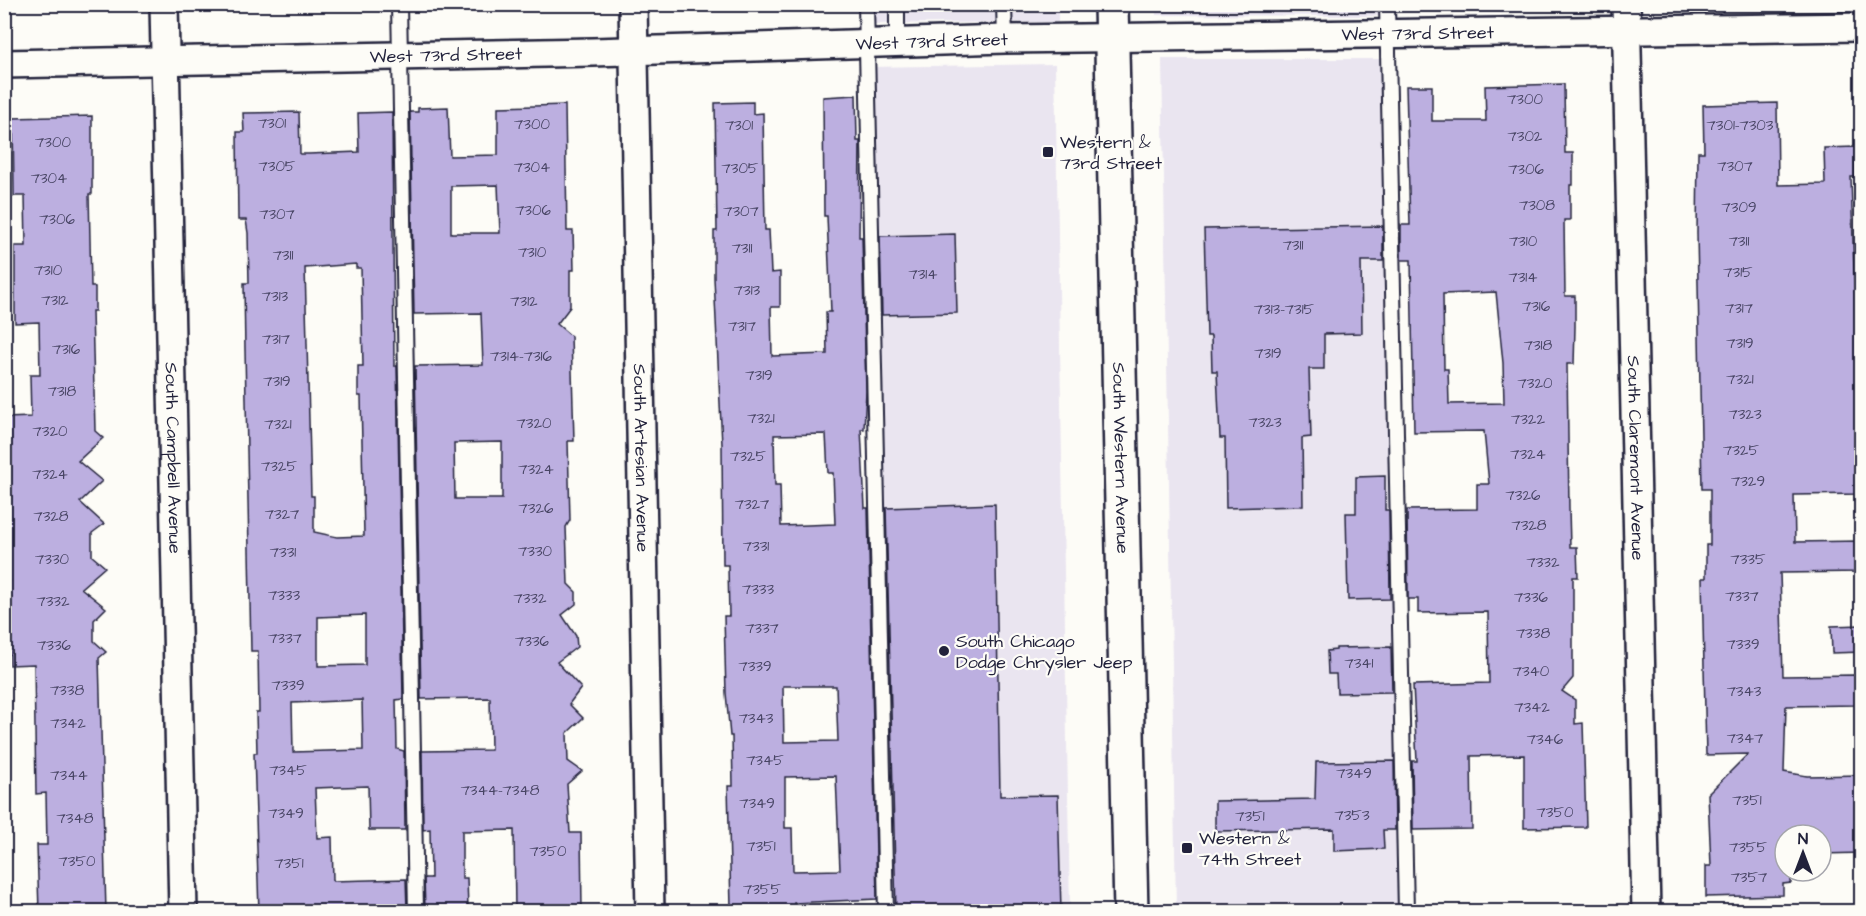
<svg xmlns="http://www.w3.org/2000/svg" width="1866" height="916" viewBox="0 0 1866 916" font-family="'Architects Daughter',sans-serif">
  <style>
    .built { fill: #eae5f0 }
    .building { fill: #bcafe0; stroke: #22223b; stroke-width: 1.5; fill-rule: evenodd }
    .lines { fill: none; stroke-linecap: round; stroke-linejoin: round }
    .lane-casing { stroke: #22223b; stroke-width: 18 }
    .street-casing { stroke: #22223b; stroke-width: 32 }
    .secondary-casing { stroke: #22223b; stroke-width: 38 }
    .lane { stroke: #fdfcf7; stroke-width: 14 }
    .street { stroke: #fdfcf7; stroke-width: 27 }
    .secondary { stroke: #fdfcf7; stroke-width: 33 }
    .poi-dot { fill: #22223b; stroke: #fdfcf7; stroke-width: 2 }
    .labels { text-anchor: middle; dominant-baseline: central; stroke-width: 4.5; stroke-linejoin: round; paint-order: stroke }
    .number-label { font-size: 15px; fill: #484564 }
    .street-label { font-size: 18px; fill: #22223b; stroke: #fdfcf7 }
    .poi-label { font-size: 18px; fill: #22223b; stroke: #fdfcf7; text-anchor: start }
  </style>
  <rect width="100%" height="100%" fill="#fdfcf7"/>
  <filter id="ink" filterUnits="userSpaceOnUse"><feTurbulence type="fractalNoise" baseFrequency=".0167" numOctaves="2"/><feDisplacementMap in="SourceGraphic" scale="12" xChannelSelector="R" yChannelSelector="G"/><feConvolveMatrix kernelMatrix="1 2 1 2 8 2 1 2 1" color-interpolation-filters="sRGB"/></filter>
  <g filter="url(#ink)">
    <!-- built -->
    <path class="built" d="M866,5H1058V22L866,24Z
      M1156,5H1387V16L1156,15Z
      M1162,59H1388L1406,911H1176Z
      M1055,64L1070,911H886L867,67Z"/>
    <!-- building -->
    <path class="building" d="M1564,84L1565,153H1573V185H1570V220H1564L1565,296H1575V327L1574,364H1567L1569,509L1570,547H1577L1578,577H1573V678L1562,691L1575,700V724L1583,723L1586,827L1524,828V755L1471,756L1472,829L1413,830L1412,761H1417L1413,685L1489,683L1488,612L1418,613V599H1408L1407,510L1477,509V484H1489L1484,431L1414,432L1411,260H1401V225H1410L1406,86H1432V121H1486L1485,86ZM1496,292L1503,363L1504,403L1449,404L1448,369H1444L1443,294Z
      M856,95L857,141H860L859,237H862L866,391L864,429H861L865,508H868L877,899L794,903V906L731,907L728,786H733L732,736H730L726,693L724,616H729L728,565H723L722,445L714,278V231H717L715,103L753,102V114L763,113L765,230H769L771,273L780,272V307H771L772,356L827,354L826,312H831L827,216H824L823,97ZM826,434L828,473H833L835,524L781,526L780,485H775L774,435ZM783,686H836L838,741L784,742ZM836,776L840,870L793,871L792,828H785V777Z
      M1777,103L1778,185L1825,184L1824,148L1855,147V177H1851L1857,364L1859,396H1862L1861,494L1794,495L1795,542L1861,541L1862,572L1780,573L1783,676L1855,675L1856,705L1786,706L1784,772L1807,776L1862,775V853L1821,854V835H1785V871H1791V883L1783,884V895L1706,897V866H1711L1708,794L1748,754L1706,755L1702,578H1706V545H1710V489H1702L1697,233L1698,152H1704L1703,105Z
      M565,105L567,231H573L574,270H570V307L557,324L571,336L574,441H568L570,520L566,527L568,584L576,592V604L562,615L576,636L577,647L557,662L581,688L569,704L583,718L567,733L568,761L582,771L567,784L570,833H581L582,910L515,911L514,830L462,831V878H467L468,909H425L424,878H431L430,829L423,830L422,751L491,750L490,698L421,699L415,366L483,365L481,313L414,314L410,112H418V108L448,107L450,156L498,155V107ZM498,185L500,233H451V186ZM502,442V499H455L454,443Z
      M299,112L300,154H309L359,152L358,113L392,112L394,366H397L403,699L396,700L397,749L404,751L405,830H369L368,786L315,788L317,838L332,837L333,881L406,879L407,910L259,912L254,753H257L256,712H259L258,651H251L245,350L244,283H249L248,233L246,220H238L237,132H244L243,113ZM356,264V268H361L363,366H358V396H361L364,536L337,537L314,532V496H311L305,268ZM365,615V665L318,666V617ZM362,700L363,750L293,752L292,703Z
      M92,116V194H89L91,287H95V311H92L95,431L103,438L78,461L102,481L80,502L104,524L92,533V556L105,567L81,588L106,608L94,620V641L106,652L99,658L106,912H39L37,845H47L46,793L36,794L34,664L10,665L6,418L31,417L30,375H40L39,322L15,323V246H26L25,196H14L13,118Z
      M1383,226V261H1361L1362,333L1324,334V369H1309L1311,437L1302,438L1303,506L1226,508L1225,438H1220L1217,371H1212L1211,336H1207L1204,229Z
      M955,234L957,313L882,315L880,236Z
      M1385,476V510H1389L1390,599L1348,600L1346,513H1356V477Z
      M995,504L1000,796L1058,795L1061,912H896L886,508Z
      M1862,625V652L1832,653L1831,626Z
      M1391,647L1392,692L1337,693L1336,674H1328L1327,651L1336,650V648Z
      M1394,761L1395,830H1383L1384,849L1334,851V829L1215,831V801L1315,799L1316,762Z"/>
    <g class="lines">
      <defs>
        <path id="lane" d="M399,4L416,912
          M866,4L886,912
          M1004,4L1005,39
          M1387,4L1406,912
          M897,42V4"/>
        <g id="street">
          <path id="s1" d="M164,4L183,912"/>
          <path id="s2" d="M633,4L650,912"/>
          <path id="s3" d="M1626,4L1646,912"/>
          <path id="s4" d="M4,64L593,52L1005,39L1862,27"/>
        </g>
        <g id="secondary">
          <path id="s5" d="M1111,4L1131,912"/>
        </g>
      </defs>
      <!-- lane casing -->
      <use href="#lane" class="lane-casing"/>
      <!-- street casing -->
      <use href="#street" class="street-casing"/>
      <!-- secondary casing -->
      <use href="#secondary" class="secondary-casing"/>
      <!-- lane -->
      <use href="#lane" class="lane"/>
      <!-- street -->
      <use href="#street" class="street"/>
      <!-- secondary -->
      <use href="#secondary" class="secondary"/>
    </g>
  </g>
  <!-- markers -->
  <g class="poi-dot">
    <rect x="1042" y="146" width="12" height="12" rx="3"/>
    <circle cx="944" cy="651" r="6"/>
    <rect x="1181" y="842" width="12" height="12" rx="3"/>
  </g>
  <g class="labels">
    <!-- number labels -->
    <g class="number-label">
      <text x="1525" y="99">7300</text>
      <text x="272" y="123">7301</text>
      <text x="532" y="124">7300</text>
      <text x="739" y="125">7301</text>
      <text x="1740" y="125">7301-7303</text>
      <text x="1525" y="136">7302</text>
      <text x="53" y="142">7300</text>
      <text x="277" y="166">7305</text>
      <text x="1735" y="166">7307</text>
      <text x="532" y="167">7304</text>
      <text x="740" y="168">7305</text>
      <text x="1526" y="169">7306</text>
      <text x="49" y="178">7304</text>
      <text x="1537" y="205">7308</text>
      <text x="1739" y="207">7309</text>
      <text x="533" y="210">7306</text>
      <text x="741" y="211">7307</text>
      <text x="277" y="214">7307</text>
      <text x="57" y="219">7306</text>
      <text x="1523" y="241">7310</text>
      <text x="1739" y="241">7311</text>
      <text x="1293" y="245">7311</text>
      <text x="742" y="248">7311</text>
      <text x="532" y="252">7310</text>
      <text x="283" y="255">7311</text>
      <text x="48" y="270">7310</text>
      <text x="1738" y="272">7315</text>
      <text x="923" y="274">7314</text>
      <text x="1523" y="277">7314</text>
      <text x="747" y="290">7313</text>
      <text x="275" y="296">7313</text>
      <text x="55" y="300">7312</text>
      <text x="524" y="301">7312</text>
      <text x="1536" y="306">7316</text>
      <text x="1739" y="308">7317</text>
      <text x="1284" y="309">7313-7315</text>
      <text x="742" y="326">7317</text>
      <text x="276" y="339">7317</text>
      <text x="1740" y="343">7319</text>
      <text x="1538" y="345">7318</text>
      <text x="66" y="349">7316</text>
      <text x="1268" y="353">7319</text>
      <text x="521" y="356">7314-7316</text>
      <text x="759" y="375">7319</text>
      <text x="1740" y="379">7321</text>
      <text x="277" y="381">7319</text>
      <text x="1535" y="383">7320</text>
      <text x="62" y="391">7318</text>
      <text x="1745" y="414">7323</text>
      <text x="761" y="418">7321</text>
      <text x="1528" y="419">7322</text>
      <text x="1265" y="422">7323</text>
      <text x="534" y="423">7320</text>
      <text x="278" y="424">7321</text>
      <text x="50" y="431">7320</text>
      <text x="1741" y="450">7325</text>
      <text x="1528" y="454">7324</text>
      <text x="748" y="456">7325</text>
      <text x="279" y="466">7325</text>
      <text x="536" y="469">7324</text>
      <text x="50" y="474">7324</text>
      <text x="1748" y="481">7329</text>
      <text x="1523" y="495">7326</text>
      <text x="752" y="504">7327</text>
      <text x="536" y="508">7326</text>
      <text x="282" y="514">7327</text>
      <text x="51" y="516">7328</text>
      <text x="1529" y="525">7328</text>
      <text x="756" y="546">7331</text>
      <text x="535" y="551">7330</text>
      <text x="283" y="552">7331</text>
      <text x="52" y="559">7330</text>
      <text x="1748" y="559">7335</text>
      <text x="1543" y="562">7332</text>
      <text x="758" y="589">7333</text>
      <text x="284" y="595">7333</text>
      <text x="1742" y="596">7337</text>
      <text x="1531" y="597">7336</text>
      <text x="530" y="598">7332</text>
      <text x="53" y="601">7332</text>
      <text x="762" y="628">7337</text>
      <text x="1533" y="633">7338</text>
      <text x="285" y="638">7337</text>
      <text x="532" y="641">7336</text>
      <text x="1743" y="644">7339</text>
      <text x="54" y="645">7336</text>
      <text x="1359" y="663">7341</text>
      <text x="755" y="666">7339</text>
      <text x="1531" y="671">7340</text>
      <text x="288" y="685">7339</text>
      <text x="67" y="690">7338</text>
      <text x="1744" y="691">7343</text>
      <text x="1532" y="707">7342</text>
      <text x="756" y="718">7343</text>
      <text x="68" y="723">7342</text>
      <text x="1745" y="738">7347</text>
      <text x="1545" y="739">7346</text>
      <text x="765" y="760">7345</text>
      <text x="288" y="770">7345</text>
      <text x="1354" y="773">7349</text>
      <text x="69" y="775">7344</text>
      <text x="500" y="790">7344-7348</text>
      <text x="1747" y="800">7351</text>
      <text x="757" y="803">7349</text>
      <text x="1555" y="812">7350</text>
      <text x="286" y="813">7349</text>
      <text x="1352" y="815">7353</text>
      <text x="1250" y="816">7351</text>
      <text x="75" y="818">7348</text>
      <text x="761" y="846">7351</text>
      <text x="1748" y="847">7355</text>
      <text x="548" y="851">7350</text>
      <text x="77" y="861">7350</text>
      <text x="289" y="863">7351</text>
      <text x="1749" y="877">7357</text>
      <text x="762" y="889">7355</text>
    </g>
    <!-- street labels -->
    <g class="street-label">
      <text stroke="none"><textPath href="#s4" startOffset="1414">West 73rd Street</textPath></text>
      <text stroke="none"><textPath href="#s4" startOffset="928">West 73rd Street</textPath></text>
      <text stroke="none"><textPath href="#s4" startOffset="442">West 73rd Street</textPath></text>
      <text stroke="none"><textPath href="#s1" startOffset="454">South Campbell Avenue</textPath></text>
      <text stroke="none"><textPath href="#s2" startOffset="454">South Artesian Avenue</textPath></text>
      <text stroke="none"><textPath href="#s5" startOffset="454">South Western Avenue</textPath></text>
      <text stroke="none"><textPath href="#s3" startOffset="454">South Claremont Avenue</textPath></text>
    </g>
    <!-- poi labels -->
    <g class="poi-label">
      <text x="1060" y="142">Western &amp;<tspan x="1060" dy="21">73rd Street</tspan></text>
      <text x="956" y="641">South Chicago<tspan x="956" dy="21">Dodge Chrysler Jeep</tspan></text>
      <text x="1199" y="838">Western &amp;<tspan x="1199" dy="21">74th Street</tspan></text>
    </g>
  </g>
  <!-- margin -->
  <rect width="1866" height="916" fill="none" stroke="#fdfcf7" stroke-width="24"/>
  <rect x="12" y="12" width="1842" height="892" fill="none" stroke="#22223b" stroke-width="2" filter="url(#ink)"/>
  <!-- north arrow -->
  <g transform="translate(1803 853)"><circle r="28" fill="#fdfcf7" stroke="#a5a5ac" stroke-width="1.5"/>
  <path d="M0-4.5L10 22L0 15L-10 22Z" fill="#22223b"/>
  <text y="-9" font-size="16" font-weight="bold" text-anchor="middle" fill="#22223b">N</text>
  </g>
</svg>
